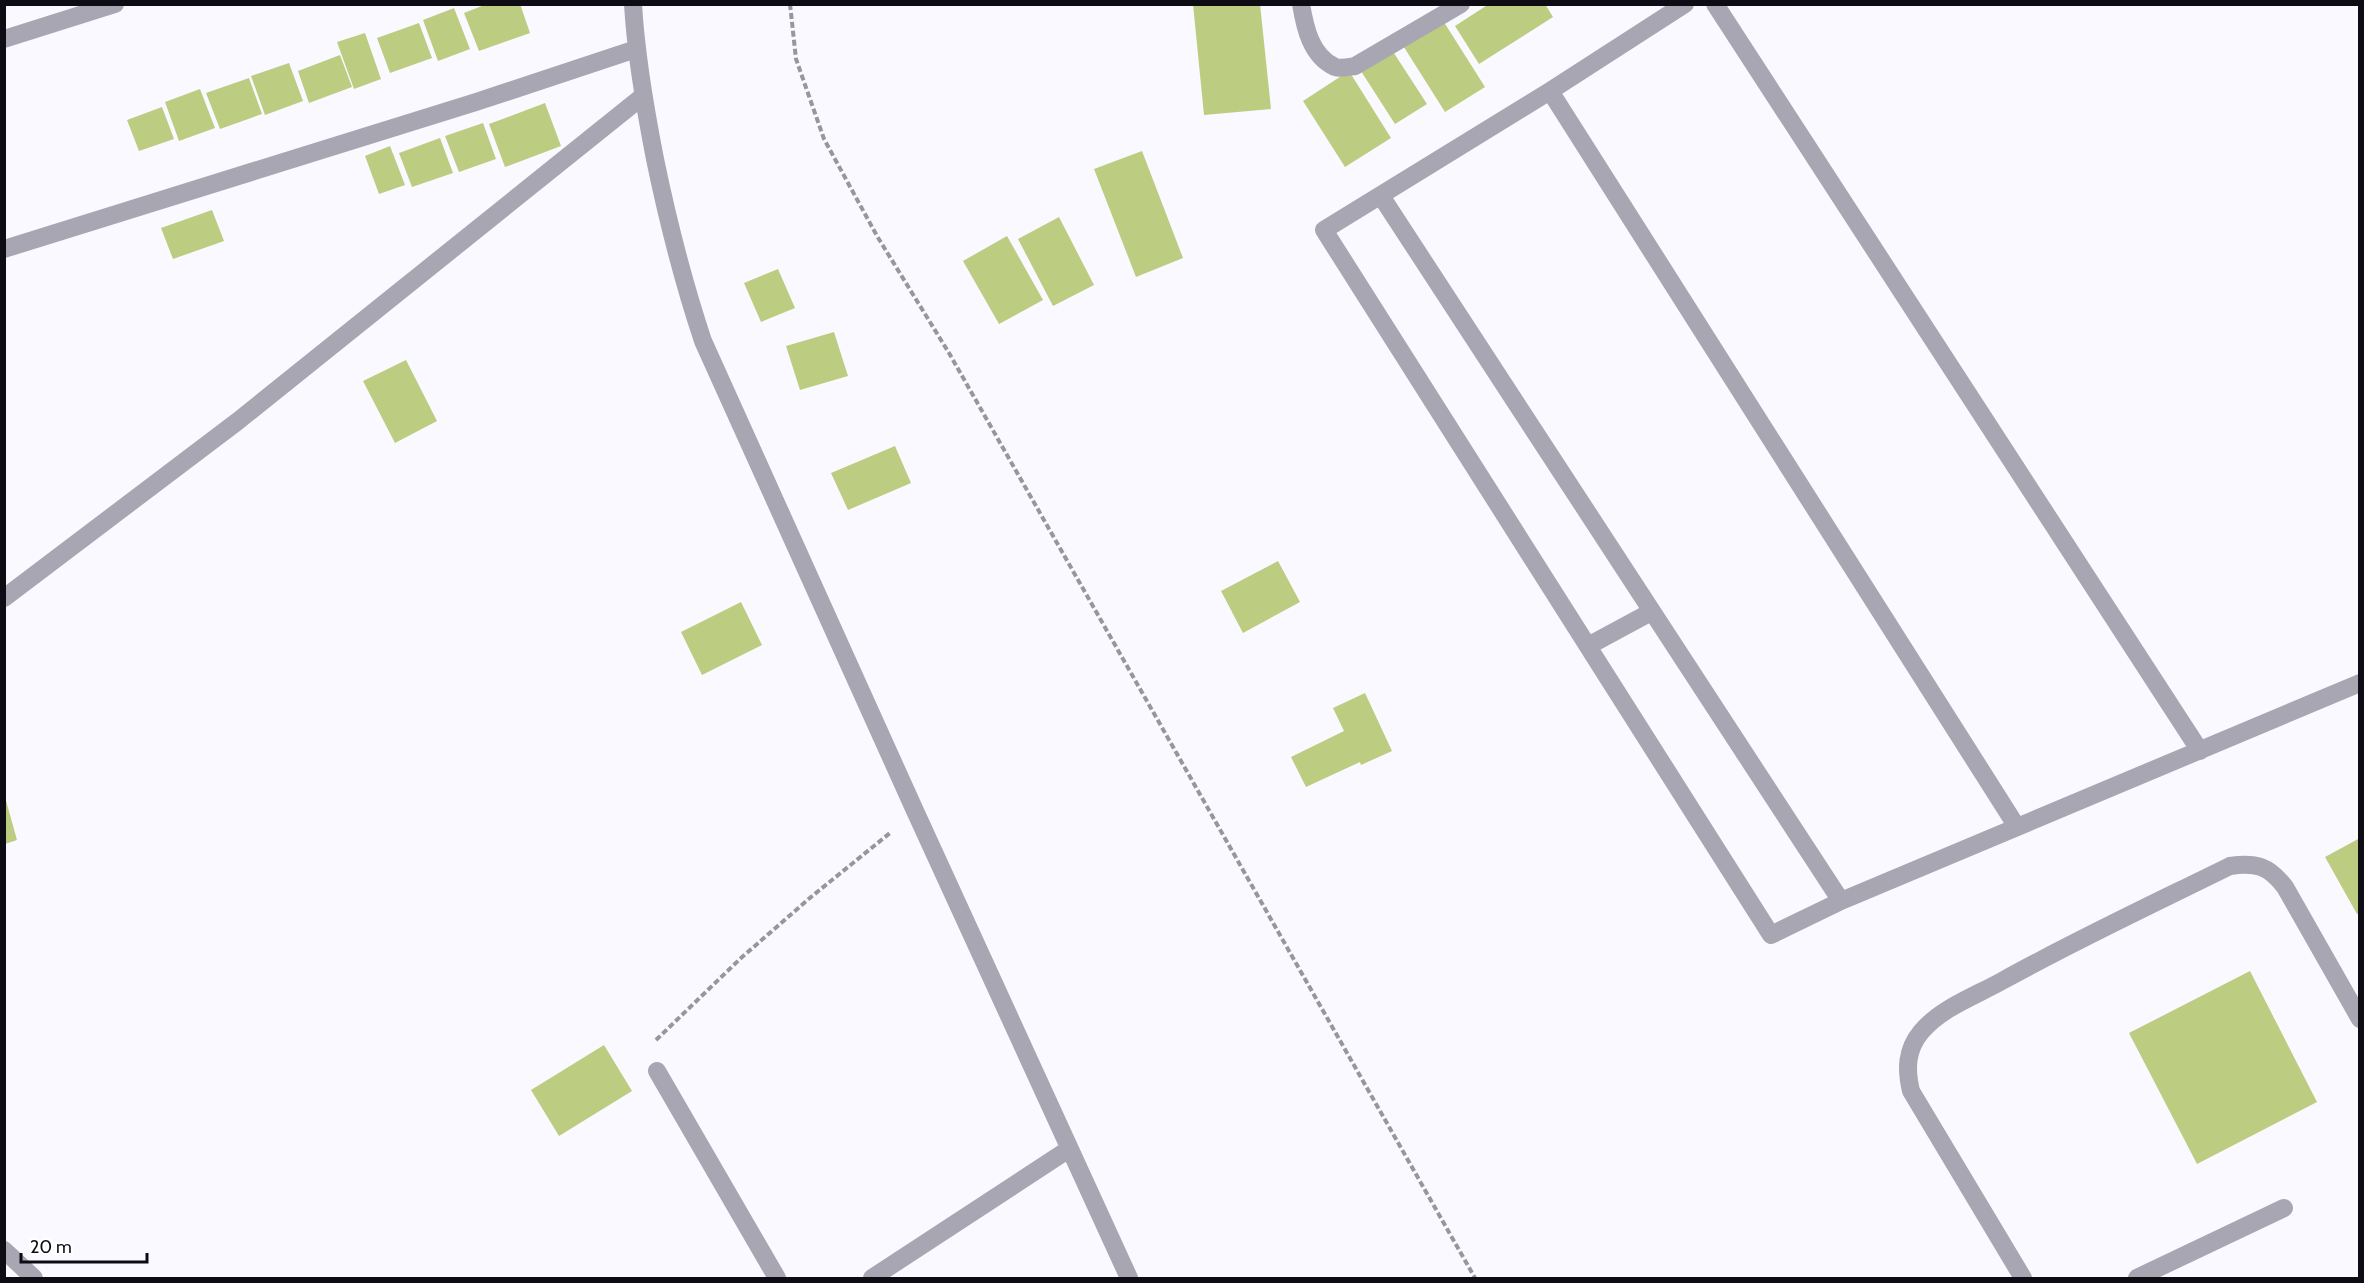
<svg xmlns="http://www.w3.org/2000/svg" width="2364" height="1283" viewBox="0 0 2364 1283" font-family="Cabin,sans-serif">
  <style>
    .building { fill: #bccc81 }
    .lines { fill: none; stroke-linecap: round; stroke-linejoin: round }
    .path { stroke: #97969d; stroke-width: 4; stroke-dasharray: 6 3; stroke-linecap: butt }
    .lane { stroke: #a8a6b2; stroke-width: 18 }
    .street { stroke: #a8a6b2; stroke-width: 18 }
  </style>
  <rect width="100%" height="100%" fill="#faf9ff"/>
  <!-- building -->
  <path class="building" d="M487,4H520L530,33L479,51L464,13Z
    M1193,4H1260L1271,109L1204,115Z
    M1489,4H1545L1553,17L1479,64L1455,26Z
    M454,8L470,49L438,61L423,20Z
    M1442,19L1485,87L1445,112L1402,44Z
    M419,23L432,58L390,73L377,38Z
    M365,33L381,79L354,89L337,42Z
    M1390,47L1427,104L1395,124L1359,68Z
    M340,55L352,87L309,103L298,71Z
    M289,63L303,101L265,115L251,76Z
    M1349,71L1391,138L1345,167L1303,101Z
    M249,78L262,114L220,129L206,93Z
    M200,89L215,128L179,141L165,102Z
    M545,103L561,146L505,167L489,124Z
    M162,107L174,139L139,151L127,120Z
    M483,123L496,159L459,172L445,136Z
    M440,138L453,173L412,187L399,153Z
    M390,146L405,185L379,194L365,156Z
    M1142,151L1183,258L1136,277L1094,169Z
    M212,210L224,241L173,259L161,228Z
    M1059,217L1094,285L1053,306L1018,239Z
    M1007,236L1043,300L999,324L963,261Z
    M778,269L795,308L761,322L744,283Z
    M834,332L848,376L800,390L786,346Z
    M406,360L437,421L395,443L363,381Z
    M895,446L911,483L848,510L831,473Z
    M1278,561L1300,602L1243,633L1221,591Z
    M741,602L762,645L702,675L681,632Z
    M1365,693L1392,751L1361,765L1360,762L1306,787L1291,757L1344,731L1333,708Z
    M5,797L17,840L5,844Z
    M2360,838V913L2357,914L2325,857Z
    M2250,971L2317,1102L2197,1164L2129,1033Z
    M604,1045L632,1091L559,1136L531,1090Z"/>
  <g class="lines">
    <!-- path -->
    <path class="path" d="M790,4L796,59L824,139L877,236L949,353L1475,1278
      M656,1040L741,958L811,897L890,833"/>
    <!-- lane -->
    <path class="lane" d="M2023,1278L1911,1091C1906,1070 1906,1050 1921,1032C1941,1008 1975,996 2002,981C2076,940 2153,904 2230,866C2256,862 2269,866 2285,887L2360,1019
      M2137,1278L2284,1208"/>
    <!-- street -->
    <path class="street" d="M633,4C636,57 645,108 655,159C668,222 683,281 703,341L916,813L1129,1278
      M1301,4C1305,28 1311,56 1335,67C1341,69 1349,67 1355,66L1461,4
      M1685,4L1550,91L1324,230L1771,935L1841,901L2360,683
      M1715,4L2200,751
      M4,39L115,4
      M1550,91L2017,827
      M1381,196L1841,901
      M4,249L476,102L636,49
      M4,598L238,421L643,96
      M1588,646L1651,612
      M657,1071L777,1278
      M4,1250L34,1278
      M872,1278L1069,1149"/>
  </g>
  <!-- border -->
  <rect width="2364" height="1283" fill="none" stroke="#0d0b14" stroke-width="12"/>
  <!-- scale -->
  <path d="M21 1253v9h126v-9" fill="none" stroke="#0d0b14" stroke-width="3"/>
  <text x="30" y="1253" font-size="18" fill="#0d0b14" stroke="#ffffff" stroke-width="4.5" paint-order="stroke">20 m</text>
</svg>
